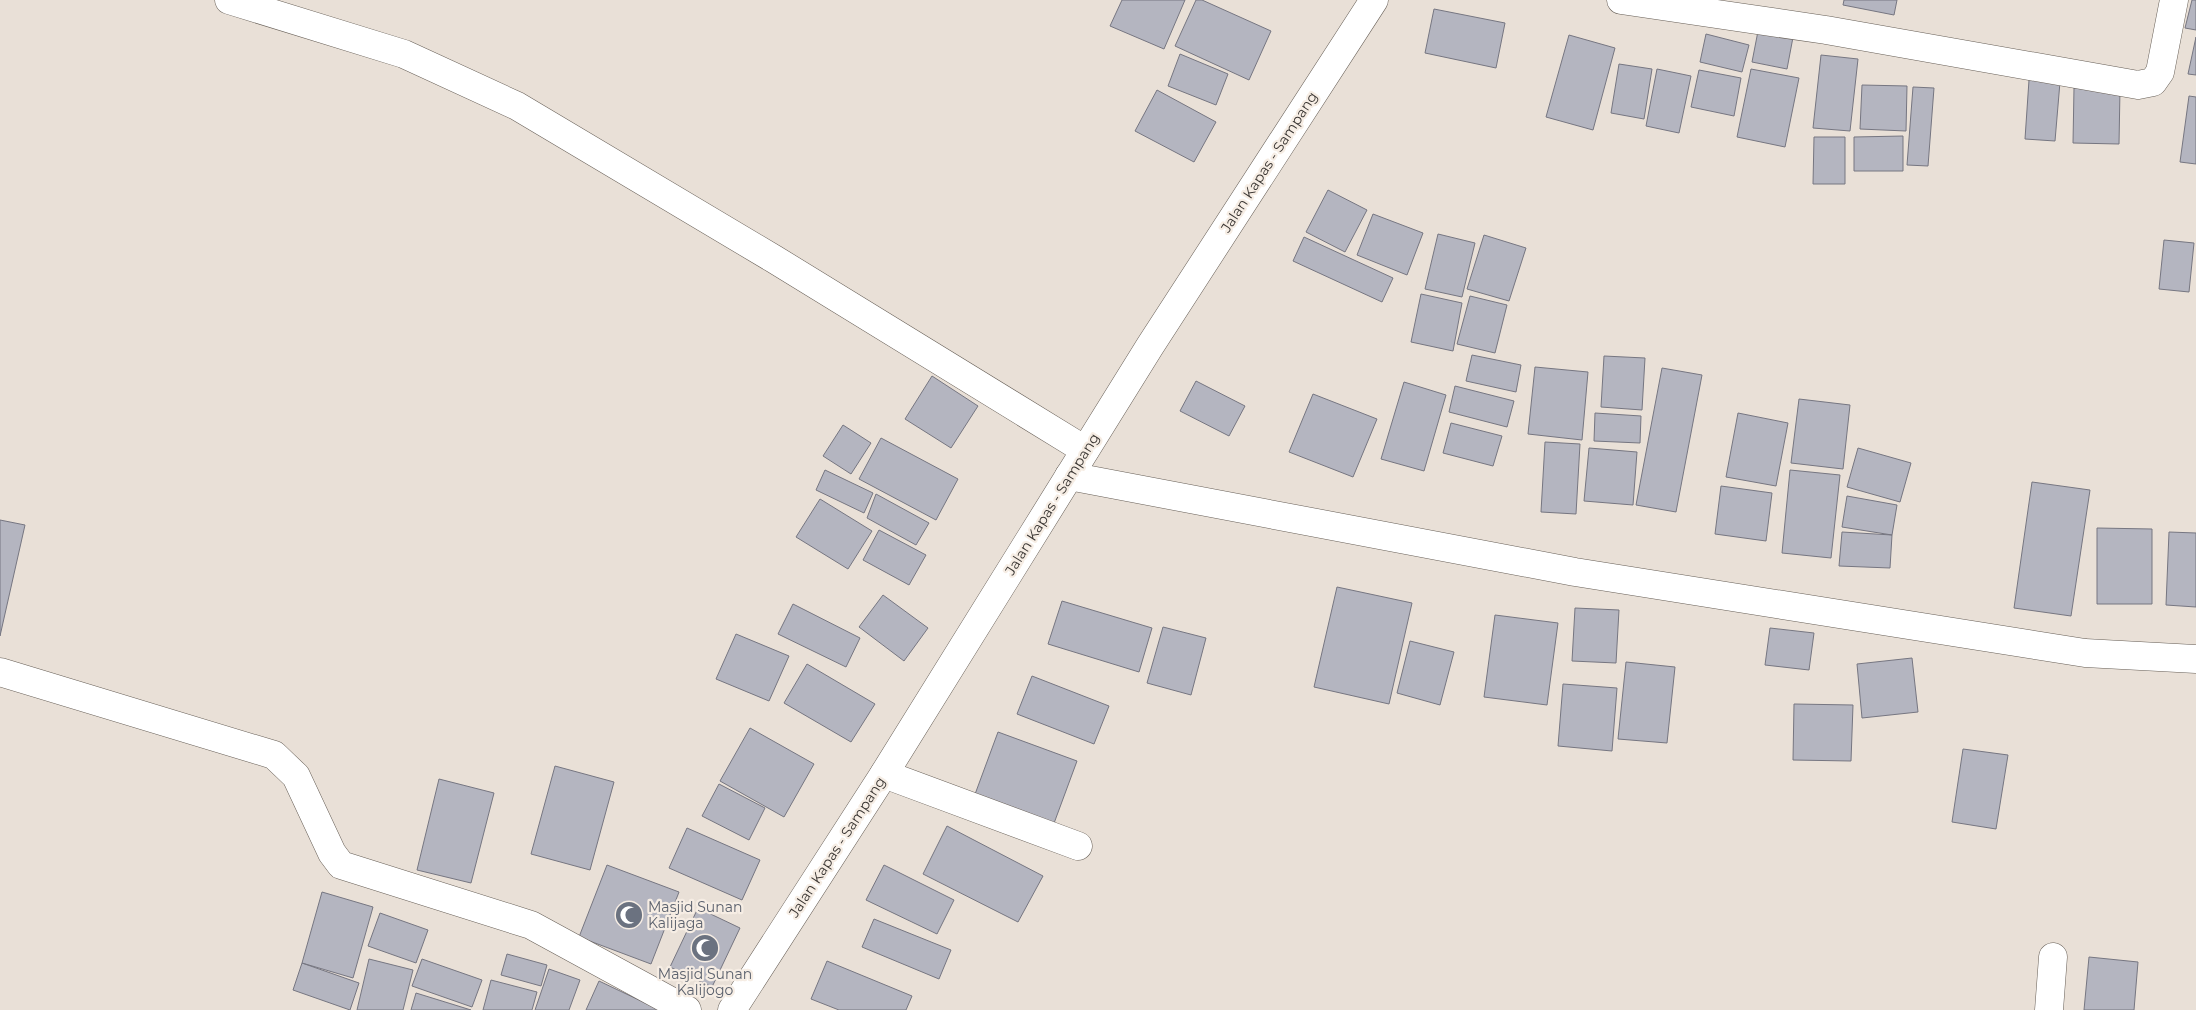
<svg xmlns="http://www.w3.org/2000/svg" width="2196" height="1010" viewBox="0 0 2196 1010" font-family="Montserrat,sans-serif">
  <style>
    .building { fill: #b4b5c0; stroke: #767681 }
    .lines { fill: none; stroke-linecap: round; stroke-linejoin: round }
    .minor-casing { stroke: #675f57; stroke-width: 29 }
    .tertiary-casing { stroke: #675f57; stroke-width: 29 }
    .minor { stroke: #fff; stroke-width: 28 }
    .tertiary { stroke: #fff; stroke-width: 28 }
    .labels { text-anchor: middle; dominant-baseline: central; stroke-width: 4.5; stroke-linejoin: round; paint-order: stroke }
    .street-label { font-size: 14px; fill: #393532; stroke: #f6ede4 }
    .worship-label { font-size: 14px; fill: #5b616d; stroke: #f6ede4; text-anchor: start }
  </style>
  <rect width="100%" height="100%" fill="#e9e0d7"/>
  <!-- building -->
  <path class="building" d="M1122,0H1185L1164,49L1110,26Z
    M1196,0H1202L1271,31L1249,80L1175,46Z
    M1844,0H1897L1894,15L1843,5Z
    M2192,0H2196V30L2185,28Z
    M1434,9L1505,23L1496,68L1425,53Z
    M1759,26L1794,32L1787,69L1752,62Z
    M1706,34L1749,45L1742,72L1700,62Z
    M1569,35L1615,48L1593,130L1546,117Z
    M2196,37V75L2188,74Z
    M1180,54L1228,74L1216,105L1168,86Z
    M1821,55L1858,59L1850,131L1813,128Z
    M1619,64L1652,69L1644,119L1611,113Z
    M1657,69L1691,76L1679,133L1646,126Z
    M1751,69L1799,78L1785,147L1737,137Z
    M1699,70L1741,78L1734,116L1691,107Z
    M2029,80L2060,82L2055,141L2025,139Z
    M1862,85L1907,86L1906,131L1860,129Z
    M1913,87L1934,88L1928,166L1907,165Z
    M2074,88L2120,89L2119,144L2073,143Z
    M1157,90L1216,122L1194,162L1135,131Z
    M2189,96L2196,97V164L2180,162Z
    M1903,136V171H1854V137Z
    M1814,137H1845V184H1813Z
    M1328,190L1367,210L1345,252L1306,232Z
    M1373,214L1423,233L1407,275L1357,255Z
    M1438,234L1475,243L1462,297L1425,289Z
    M1484,235L1526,248L1509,301L1467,289Z
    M1304,237L1393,278L1382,302L1293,261Z
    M2164,240L2194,243L2189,292L2159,289Z
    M1421,294L1462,303L1453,351L1411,342Z
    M1470,296L1507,305L1495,353L1457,344Z
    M1472,355L1521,365L1516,392L1466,381Z
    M1604,356L1645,358L1642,410L1601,407Z
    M1535,367L1588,372L1582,440L1528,434Z
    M1662,368L1702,375L1676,512L1636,505Z
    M932,376L978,406L951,448L905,419Z
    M1196,381L1245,406L1229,436L1180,411Z
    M1404,382L1446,395L1424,471L1381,459Z
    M1455,386L1514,401L1507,427L1449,412Z
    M1313,394L1377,419L1353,477L1289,452Z
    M1799,399L1850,405L1843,469L1791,463Z
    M1595,413L1641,416L1640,443L1594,441Z
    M1738,413L1788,423L1776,486L1726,477Z
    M1451,423L1502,436L1493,466L1443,453Z
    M843,425L871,443L851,474L823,456Z
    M881,438L958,479L936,520L859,479Z
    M1545,442L1580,444L1576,514L1541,512Z
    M1589,448L1637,452L1633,505L1584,501Z
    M1858,448L1911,463L1900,502L1847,487Z
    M825,470L873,493L864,513L816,490Z
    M1790,470L1840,475L1831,558L1782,553Z
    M2032,482L2090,490L2071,616L2014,608Z
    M1721,486L1772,493L1766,541L1715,534Z
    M876,494L929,523L916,545L867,518Z
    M1847,496L1897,505L1892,535L1842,527Z
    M820,499L872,531L848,569L796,537Z
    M0,520L25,525L0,636Z
    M2097,528L2152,529V604H2097Z
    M879,530L926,555L909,585L863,560Z
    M1842,532L1892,535L1890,568L1839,566Z
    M2169,532L2196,533V607L2166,605Z
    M1337,587L1412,603L1389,704L1314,687Z
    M883,595L928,628L904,661L859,627Z
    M1062,601L1152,628L1139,672L1048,644Z
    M793,604L860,638L846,667L778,634Z
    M1575,608L1619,610L1616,663L1572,661Z
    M1495,615L1558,623L1547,705L1484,697Z
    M1163,627L1206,638L1191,695L1147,683Z
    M1770,628L1814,633L1809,670L1765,665Z
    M736,634L789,656L769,701L716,679Z
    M1410,641L1454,652L1440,705L1397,693Z
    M1912,658L1918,712L1862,718L1857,664Z
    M1626,662L1675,667L1667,743L1618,739Z
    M807,664L875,704L851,742L784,703Z
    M1032,676L1109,706L1094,744L1017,714Z
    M1563,684L1617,688L1612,751L1558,746Z
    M1794,704L1853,705L1851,761L1793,760Z
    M750,728L814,764L784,817L720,781Z
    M998,732L1077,761L1053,826L974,797Z
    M1963,749L2008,755L1996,829L1952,822Z
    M555,766L614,782L590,870L531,854Z
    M439,779L494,793L471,883L417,870Z
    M719,784L765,808L749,840L702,816Z
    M947,826L1043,876L1018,922L923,874Z
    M687,828L760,860L742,900L669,868Z
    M607,865L679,892L651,964L579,937Z
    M884,865L954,900L937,934L866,900Z
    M322,892L373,907L353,978L302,963Z
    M698,908L740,928L712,987L670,967Z
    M380,913L428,930L416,963L368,946Z
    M874,919L951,950L939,979L862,947Z
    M507,954L547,965L541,986L501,975Z
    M2089,957L2138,962L2134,1010H2084Z
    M369,959L413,970L403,1010H357Z
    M422,959L482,980L472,1007L412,986Z
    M827,961L912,996L906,1010H839L811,999Z
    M302,963L359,983L350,1010L293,990Z
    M549,969L580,980L569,1010H535Z
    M491,980L537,992L532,1010H483Z
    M599,981L660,1010H586Z
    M416,993L471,1010H411Z"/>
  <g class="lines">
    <defs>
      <path id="minor" d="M229,0L404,54L517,106L774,259L1085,450
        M1621,0L1826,30L2138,85L2153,82L2160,72L2174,0
        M1069,476L1575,572L2085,653L2196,659
        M0,672L274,755L296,776L332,853L341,865L531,925L687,1010
        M884,774L1078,846
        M2049,1010L2053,957"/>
      <path id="tertiary" d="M732,1010L884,774L1150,346L1374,0"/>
    </defs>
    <!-- minor casing -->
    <use href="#minor" class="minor-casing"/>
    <!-- tertiary casing -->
    <use href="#tertiary" class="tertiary-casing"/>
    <!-- minor -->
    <use href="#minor" class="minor"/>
    <!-- tertiary -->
    <use href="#tertiary" class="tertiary"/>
  </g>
  <!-- icons -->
  <defs>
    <symbol id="mosque-disc" viewBox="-11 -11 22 22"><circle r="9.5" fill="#6b7280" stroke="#f6ede4"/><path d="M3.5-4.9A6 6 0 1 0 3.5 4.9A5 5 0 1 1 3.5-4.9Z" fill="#fff"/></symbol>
  </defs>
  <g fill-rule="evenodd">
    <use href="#mosque-disc" x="613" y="899" width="32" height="32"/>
    <use href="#mosque-disc" x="689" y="932" width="32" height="32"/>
  </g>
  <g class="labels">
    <!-- street labels -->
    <g class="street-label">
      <text transform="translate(1269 162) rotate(-57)">Jalan Kapas - Sampang</text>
      <text transform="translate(1052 504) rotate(-58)">Jalan Kapas - Sampang</text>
      <text transform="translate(837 847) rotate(-57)">Jalan Kapas - Sampang</text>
    </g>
    <!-- worship labels -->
    <g class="worship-label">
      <text x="648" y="907">Masjid Sunan<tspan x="648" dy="16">Kalijaga</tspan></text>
      <text x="705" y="974" text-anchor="middle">Masjid Sunan<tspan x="705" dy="16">Kalijogo</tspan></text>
    </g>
  </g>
</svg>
